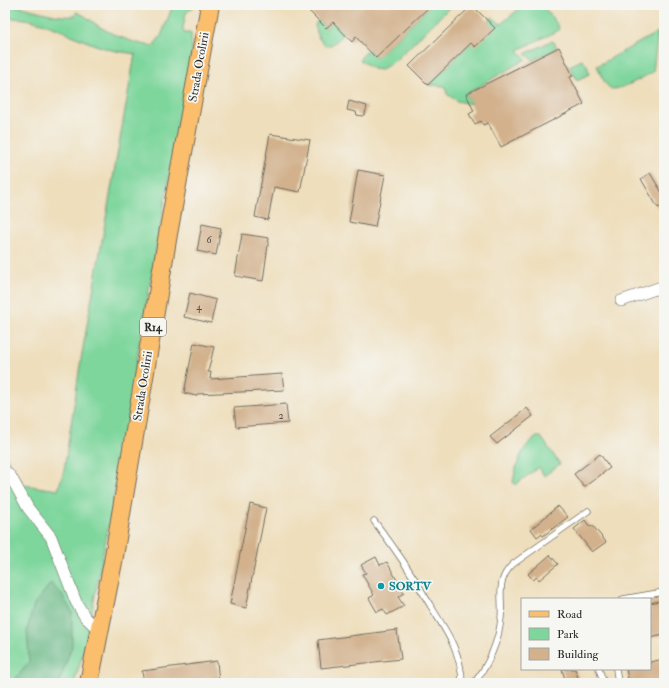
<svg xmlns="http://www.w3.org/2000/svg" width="669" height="688" viewBox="0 0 669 688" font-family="'IM FELL Double Pica',serif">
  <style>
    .green { fill: #7ed69c; stroke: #548064 }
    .forest { fill: #66b784; stroke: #487158 }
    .building { fill: #d2b18c }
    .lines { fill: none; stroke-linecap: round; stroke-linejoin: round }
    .lane-casing { stroke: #6f6a5e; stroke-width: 7 }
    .street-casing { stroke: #6f6a5e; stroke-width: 12 }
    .primary-casing { stroke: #6f6a5e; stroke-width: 20 }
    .lane { stroke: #fff; stroke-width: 5.5 }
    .street { stroke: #fff; stroke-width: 11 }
    .primary { stroke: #fabe6d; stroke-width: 18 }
    .culture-dot { fill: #0f9aa8; stroke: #f6f6f2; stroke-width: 1.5 }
    .labels { text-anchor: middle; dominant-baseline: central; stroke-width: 3.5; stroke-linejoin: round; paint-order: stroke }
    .number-label { font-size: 10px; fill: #554c43 }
    .shield { fill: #f6f6f2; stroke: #686867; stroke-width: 1 }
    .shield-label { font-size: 11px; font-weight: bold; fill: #2b2b2b }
    .street-label { font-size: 12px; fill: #2b2b2b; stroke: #f6f6f2 }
    .culture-label { font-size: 12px; font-weight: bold; fill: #0d838f; stroke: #f6f6f2; text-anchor: start }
  </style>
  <rect width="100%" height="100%" fill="#f6f6f2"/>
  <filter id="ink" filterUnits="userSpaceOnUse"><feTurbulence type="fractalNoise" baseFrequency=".025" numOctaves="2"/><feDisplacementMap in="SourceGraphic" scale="8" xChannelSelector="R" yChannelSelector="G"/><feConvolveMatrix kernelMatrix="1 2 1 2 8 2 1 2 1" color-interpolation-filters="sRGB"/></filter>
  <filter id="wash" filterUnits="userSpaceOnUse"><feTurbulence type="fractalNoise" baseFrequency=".012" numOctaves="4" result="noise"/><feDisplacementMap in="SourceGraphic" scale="16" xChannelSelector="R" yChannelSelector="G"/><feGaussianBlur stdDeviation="0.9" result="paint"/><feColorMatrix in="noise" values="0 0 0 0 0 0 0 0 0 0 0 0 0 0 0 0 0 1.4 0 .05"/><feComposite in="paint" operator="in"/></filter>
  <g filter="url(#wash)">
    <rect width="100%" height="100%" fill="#eedebc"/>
    <!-- green -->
    <path class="green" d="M5,5C29,5 52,19 75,16L76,12C86,15 92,22 100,27C115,36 136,44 153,46L161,36L173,5H196L186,13L183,28L184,33H191L192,51L140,339L128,421L110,518L85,647L74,683H5V455L24,485L58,490L64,470L81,359L135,54C126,52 117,52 108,49C77,41 37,13 5,19Z
      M350,5C347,19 344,45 325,46L318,37L315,25L318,20L326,28Z
      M431,5H452L397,59L381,70L373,69L360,60L361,57L368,50L376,58Z
      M520,5H542L558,25L559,30L518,50L526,59L466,94L471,104L457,101L447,94L445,86L428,85L471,43L492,17L501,24L521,7Z
      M658,32L653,72C645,76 617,93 610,88C604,84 600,72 597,66Z
      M551,41L554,42L557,48L533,60L525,54Z
      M582,60L587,65L589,74L577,80L569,66Z
      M537,437H541L560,464L544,476L539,467L515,485L513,482C516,466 521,446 537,437Z"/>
    <!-- forest -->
    <path class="forest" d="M51,583L62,595L72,612V646L59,683H12L29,662L27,630L34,604Z"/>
    <g id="blocks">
      <!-- building -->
      <path class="building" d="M303,5H431L376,58L356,37L352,42L333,22L326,28Z
        M472,5L495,28L475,47L471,43L428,85L409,66Z
        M559,47L573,76L570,77L584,104L501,147L488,123L483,125L481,121L475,124L469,114L474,111L466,94Z
        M349,101L367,106L365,114L362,116L357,115L356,112L347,110Z
        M270,134L310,140L300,192L274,187L268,220L255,217Z
        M358,170L385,175L375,227L349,222Z
        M650,173L664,196V205L658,208L641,179Z
        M202,224L221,228L216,255L197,251Z
        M242,234L269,238L263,281L235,276Z
        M190,293L216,300L211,323L184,317Z
        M194,343L214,347L208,372H211L210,379L282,374L284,390L197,394L196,396L184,393Z
        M286,404L288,423L236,427L234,408Z
        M527,408L533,416L497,444L490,437Z
        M600,454L610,468L584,487L574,474Z
        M250,504L266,508L246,608L230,604Z
        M558,506L568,517L543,536L541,534L537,537L531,529Z
        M585,520L590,527L592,525L606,542L592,552L574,529Z
        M550,555L558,564L539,580L537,577L533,580L528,574Z
        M376,557L380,565L387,562L404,593L398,597L404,606L387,615L383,609L377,612L369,598L374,595L362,574L366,573L361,565Z
        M664,600V635L650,638V603Z
        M397,630L401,659L321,668L318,640Z
        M664,659V679L645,683H629L626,669H650V662Z
        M217,661L219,683H144L142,671Z
        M562,669H575L580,683H566Z"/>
    </g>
  </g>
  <g filter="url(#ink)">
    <use href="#blocks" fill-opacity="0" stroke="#6f6a5e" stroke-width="1"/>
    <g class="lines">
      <defs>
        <path id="lane" d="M374,521C395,548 413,575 430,605C445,629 462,653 462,683
          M623,599L664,592
          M599,669L603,681L606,683
          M616,669L618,683
          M474,683C488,666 499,641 501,618C503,597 495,581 513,564L588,511"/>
        <path id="street" d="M621,301L664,286
          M5,471L11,477L28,508L51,537L76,602L85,617L100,631"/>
        <path id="primary" d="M89,683L113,562L168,234L210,5"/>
      </defs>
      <!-- lane casing -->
      <use href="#lane" class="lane-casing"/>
      <!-- street casing -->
      <use href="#street" class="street-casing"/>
      <!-- primary casing -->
      <use href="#primary" class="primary-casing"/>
      <!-- lane -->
      <use href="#lane" class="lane"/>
      <!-- street -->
      <use href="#street" class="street"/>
      <!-- primary -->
      <use href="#primary" class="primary"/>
    </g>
  </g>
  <!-- markers -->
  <circle class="culture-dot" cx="381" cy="586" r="4"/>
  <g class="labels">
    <!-- number labels -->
    <g class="number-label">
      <text x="209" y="240">6</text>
      <text x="199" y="307">4</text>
      <text x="281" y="416">2</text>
    </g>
    <!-- shield labels -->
    <rect class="shield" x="140" y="318" width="26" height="18" rx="3"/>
    <g class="shield-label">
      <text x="153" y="327">R14</text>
    </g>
    <!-- street labels -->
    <g class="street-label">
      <text transform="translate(199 67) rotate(-80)">Strada Ocolirii</text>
      <text transform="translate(143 386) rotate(-81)">Strada Ocolirii</text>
    </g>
    <!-- culture labels -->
    <g class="culture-label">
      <text x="389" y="586">SORTV</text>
    </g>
  </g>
  <!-- margin -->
  <rect width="669" height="688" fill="none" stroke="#f6f6f2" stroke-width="20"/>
  <!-- legend -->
  <rect x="521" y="598" width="130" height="72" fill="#f6f6f2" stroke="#a5a5a2"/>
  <rect x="529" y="611" width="20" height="6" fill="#fabe6d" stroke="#a5a5a2"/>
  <text x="557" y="618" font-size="12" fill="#2b2b2b">Road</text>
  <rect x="529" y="628" width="20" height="12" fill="#7ed69c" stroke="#a5a5a2"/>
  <text x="557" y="638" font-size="12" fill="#2b2b2b">Park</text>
  <rect x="529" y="648" width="20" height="12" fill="#d2b18c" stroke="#a5a5a2"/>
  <text x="557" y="658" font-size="12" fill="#2b2b2b">Building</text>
</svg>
